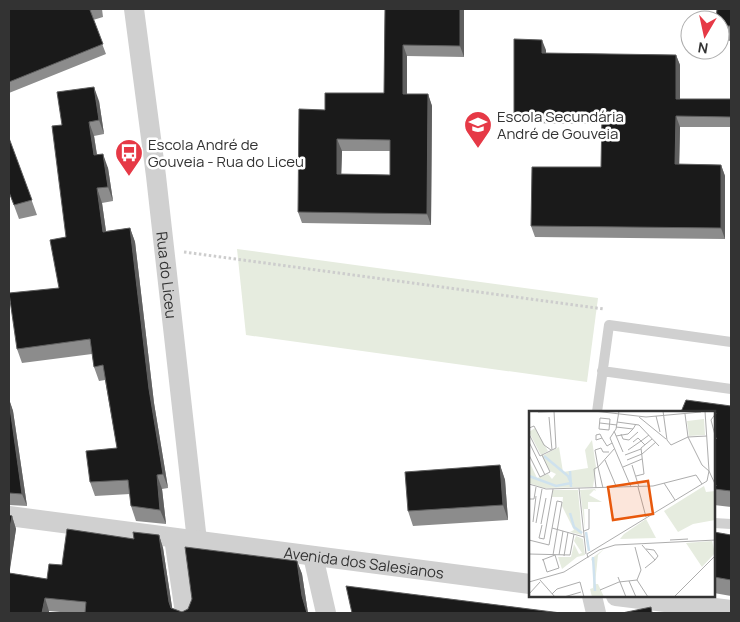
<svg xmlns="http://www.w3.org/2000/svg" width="740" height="622" viewBox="0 0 740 622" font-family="Manrope,sans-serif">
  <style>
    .green { fill: #e6ecdf }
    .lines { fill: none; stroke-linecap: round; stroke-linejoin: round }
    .path { stroke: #cdcdcd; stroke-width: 3; stroke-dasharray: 2.5 2.5; stroke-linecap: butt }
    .service { stroke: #d0d0d0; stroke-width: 10 }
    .minor { stroke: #d0d0d0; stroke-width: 20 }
    .wall { fill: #8c8c8c; fill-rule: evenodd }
    .shaded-wall { fill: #5f5f5f }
    .building { fill: #1a1a1a; stroke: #5f5f5f; fill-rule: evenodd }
    .labels { text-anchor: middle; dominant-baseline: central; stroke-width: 5; stroke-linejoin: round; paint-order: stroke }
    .poi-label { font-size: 15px; fill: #333; stroke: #fff; text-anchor: start }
    .street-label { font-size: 15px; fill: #333; stroke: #fff }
    .inset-river { fill: none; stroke: #cfe2ee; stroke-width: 2.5 }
    .inset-road { fill: none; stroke: #adadad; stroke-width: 1 }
    .view { fill: #e8590c; fill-opacity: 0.15; stroke: #e8590c; stroke-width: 2.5 }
    .inset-edge { fill: none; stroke: #333; stroke-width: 2.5 }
  </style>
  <rect width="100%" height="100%" fill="#fff"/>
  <!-- green -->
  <path class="green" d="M237,249L598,298L587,382L246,335Z"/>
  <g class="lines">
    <!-- path -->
    <path class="path" d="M184,252L604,309"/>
    <!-- service -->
    <path class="service" d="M602,371L731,389
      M597,412L609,325L731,342
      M714,523L731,524"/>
    <!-- minor -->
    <g class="minor">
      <path id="s1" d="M134,9L156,176L197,541"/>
      <path id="s2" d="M9,516L530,584"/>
      <path d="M174,538L185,613"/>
      <path d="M313,556L326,613"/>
      <path d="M592,596L596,613"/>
      <path d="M616,596L731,610"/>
    </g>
  </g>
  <!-- wall -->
  <path class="wall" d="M9,9H102L103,17L93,20L106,54L9,93Z
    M385,9H464V57L407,56V94H428L432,106L431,225L302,223L298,212L325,110L384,93ZM342,151H390V175L341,174Z
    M731,9V41L721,40L720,36V20Z
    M546,50V53L676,55L680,65V99H731V127H680L679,164L721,165L725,176V239L535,237L531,226L601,167L602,124L517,123L514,113Z
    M99,101L104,134L94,136L97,154L108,168L113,201L102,203L106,231L130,228L135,242L154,403L168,488L162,489L166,524L136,521L131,506L130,494L95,496L90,482L117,448L105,380L99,381L94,367L92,354L22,363L17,349L59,288L66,237L62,125Z
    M9,138L37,215L19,219L9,192Z
    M9,399L13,411L27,506L9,505Z
    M731,406V507L714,505V412Z
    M500,465L505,480L508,520L413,526L408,511Z
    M9,515L12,516L16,529L9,573L47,579L62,565L134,539L159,535L163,548L172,608L182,612L297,561L302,574L308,613H71L49,611L9,613Z
    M714,532L731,535V596L714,593Z"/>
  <!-- shaded-wall -->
  <path class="shaded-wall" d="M460,9H464V57L460,46Z
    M542,40L546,50V64L542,53Z
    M403,45L407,56V105L403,94Z
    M676,55L680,65V109L676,99Z
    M94,87L99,101L104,134L99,120Z
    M428,94L432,106L431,225L427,214Z
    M676,116L680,127L679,175L675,164Z
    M89,122L94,136L99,169L94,155Z
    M337,139L342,151L341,185L337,174Z
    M103,154L108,168L113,201L108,187Z
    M721,165L725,176V239L721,228Z
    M97,188L102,203L108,246L103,232Z
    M130,228L135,242L154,403L168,488L163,474L149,389Z
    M9,399L13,411L27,506L22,494Z
    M500,465L505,480L508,520L503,505Z
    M157,475L162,489L166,524L160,510Z
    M12,516L16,529L9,576V534Z
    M159,535L163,548L173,613L169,602Z
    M297,561L302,574L308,613H307L302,596Z
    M45,598L49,611V613H42Z"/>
  <!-- building -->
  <path class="building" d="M9,9H94L90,10L103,44L9,82Z
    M385,9H460V46L403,45V94H428L427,214L298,212L299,109L325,110V93H384ZM337,139L390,140V175L337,174Z
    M717,9H731V26H720V20H716Z
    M514,39L542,40V53L676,55V99H731V117L676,116L675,164L721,165V228L531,226L532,167H601L602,114L514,113Z
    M94,87L99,120L89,122L94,155L103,154L108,187L97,188L103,232L130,228L149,389L163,474L157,475L160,510L131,506L128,480L90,482L86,451L117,448L103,365L94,367L90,339L17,349L9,293L59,288L50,240L66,237L52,126L62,125L57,92Z
    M9,138L32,200L14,205L9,192Z
    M686,400L731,406V491L714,489V412H681Z
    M9,401L22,494L9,493Z
    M500,465L503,505L408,511L405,472Z
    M9,515L12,516L9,534Z
    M67,529L134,539L133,532L159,535L169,602L171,608L182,612L188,609L192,599L185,547L297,561L302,596L307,613H85L86,602L45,598L42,613H9V573L47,579L49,564L62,565Z
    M714,532L731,535V580L714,577Z
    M346,586L561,613H352Z
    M651,607L652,613H658H622Z"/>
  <!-- icons -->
  <defs>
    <symbol id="school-pin" viewBox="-11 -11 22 30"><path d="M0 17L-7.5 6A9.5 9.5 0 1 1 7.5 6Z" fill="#e63946" stroke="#fff"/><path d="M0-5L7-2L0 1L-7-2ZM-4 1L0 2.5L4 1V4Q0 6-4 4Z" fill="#fff"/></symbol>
    <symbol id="bus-pin" viewBox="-11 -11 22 30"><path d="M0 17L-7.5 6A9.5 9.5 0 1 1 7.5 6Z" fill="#e63946" stroke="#fff"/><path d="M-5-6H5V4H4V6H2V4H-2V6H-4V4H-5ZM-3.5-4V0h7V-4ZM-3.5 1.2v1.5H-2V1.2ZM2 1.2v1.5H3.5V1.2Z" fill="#fff"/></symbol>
  </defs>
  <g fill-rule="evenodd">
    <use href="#school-pin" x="462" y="109" width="32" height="43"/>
    <use href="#bus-pin" x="113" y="137" width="32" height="43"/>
  </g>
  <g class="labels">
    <!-- poi labels -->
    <g class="poi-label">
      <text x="497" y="116">Escola Secundária<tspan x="497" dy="17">André de Gouveia</tspan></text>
      <text x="148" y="144">Escola André de<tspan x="148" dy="17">Gouveia - Rua do Liceu</tspan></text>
    </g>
    <!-- street labels -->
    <g class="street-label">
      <text stroke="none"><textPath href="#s1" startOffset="268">Rua do Liceu</textPath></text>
      <text stroke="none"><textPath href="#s2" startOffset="358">Avenida dos Salesianos</textPath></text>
    </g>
  </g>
  <!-- overview -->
  <g transform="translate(529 411)">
    <rect width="186" height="186" fill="#fff"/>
    <path d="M175,8L176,24L160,25L158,10ZM6,17L19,40L12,44L0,21ZM63,29L67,56L64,76L15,77L0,72V50L8,67L19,63L23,68L27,63L21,60L13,45L30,36L34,61L59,57L56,39ZM175,75L177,81L186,80V109L164,113L149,121L135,100ZM66,78L67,80L65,79L60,84L73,91H59V98H55L56,119L51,79ZM24,79H49L53,124L41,121L45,119L33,95L34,86H23ZM117,108L127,127L91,128L95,123ZM47,125L54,128L56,144L48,146L33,158L29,146H42L45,133L50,143L53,142L45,130ZM183,130L186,142L173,156L157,132ZM75,138L69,144L66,173H69L75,186H63L61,178L64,177L65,154L62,148Z" fill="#e6ecdf"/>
    <path class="inset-river" d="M41,60L42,76M0,65L27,75L42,72L39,65L15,45M41,102L45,116L53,122M57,121L60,140M64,146L66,180"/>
    <path class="inset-road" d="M65,0L117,6L172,1M90,0L87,18L81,27L102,76M134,0L138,29L142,34L159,26L178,25M176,0L180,60L187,75M9,1L41,0M187,2L182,9L187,28M156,3L159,26L173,54L180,60M127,5L131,21M20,6L23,39M110,6L137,28M71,7L81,8L80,19L70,18ZM88,11L110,14L130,35M71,12L88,14M87,16L104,18L107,13M0,17L5,15L15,34L22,39M85,20L94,41M0,23L11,45L27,37L25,0M71,23L73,27L67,29V24ZM92,23L94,28L100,29L109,21M87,25L99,23L104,18M73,27L78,35L83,32M0,31L16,64M116,34L112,30L120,24M99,39L112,30L109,27L104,31M113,43L127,31M0,44L11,66L21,61L13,44M96,44L112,38M76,49L87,75M98,49L113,43M103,54L110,76M69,56L66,39L72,37L74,41H80M69,56L86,37M69,56L74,77M94,56L113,48M107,65L115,63L112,37L123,28M135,72L146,89M0,73L17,78L124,75L167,64L173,73M109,76L117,106M50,77L57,143M67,77L65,58L69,56M0,88H5L7,76M117,107L178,70L180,60M4,111L7,85M7,112L13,78M12,113L17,87M13,114L10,127L15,128L24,78M23,117L55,126M55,120L60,118V98M0,129L20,134L28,90L33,91L24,144M141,129L159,128M113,134L126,149L116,157M106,136L112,159L108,169M117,138L125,139L129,145L126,149M0,143L41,144L45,123M30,144L34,120M35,145L39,121M59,147L58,143L117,107M13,149L26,144L30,157L18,161L14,148M89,166L97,186M11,169L26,186M108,169L119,186M100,170L107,186M0,171L35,161L70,139L86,134L187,129M71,179L90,171L108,169M0,183L11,171M23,183L28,178L51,171L55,186M35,186L52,181M145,186L187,144"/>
    <path class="view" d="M119,70L124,103L84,109L79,76Z"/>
    <rect width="186" height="186" class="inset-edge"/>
  </g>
  <!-- border -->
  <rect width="740" height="622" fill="none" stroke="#333333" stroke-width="20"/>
  <!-- north arrow -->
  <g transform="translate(705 35) rotate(189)"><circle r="24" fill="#ffffff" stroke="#adadad"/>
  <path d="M0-4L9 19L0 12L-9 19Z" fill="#e63946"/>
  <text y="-8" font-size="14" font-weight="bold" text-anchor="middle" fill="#333333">N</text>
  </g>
</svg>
